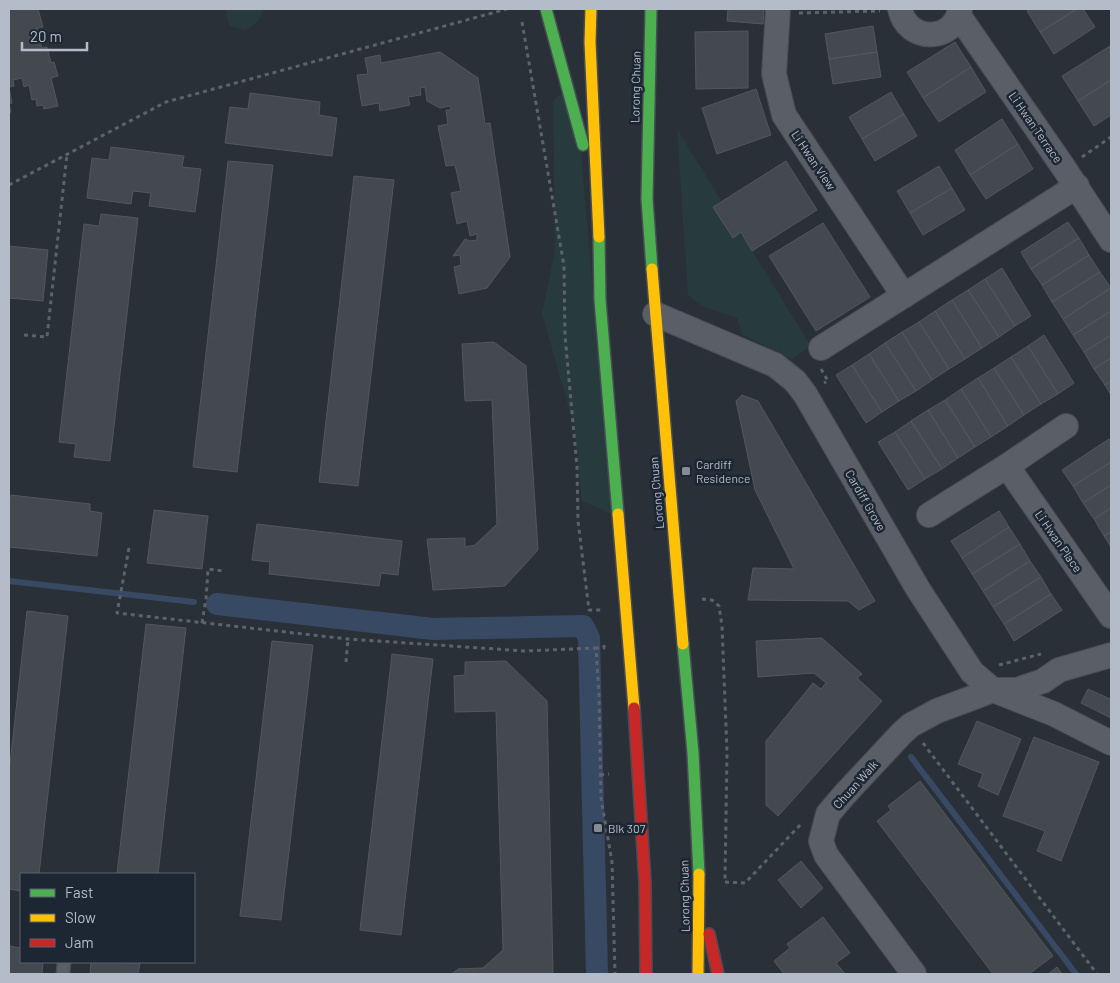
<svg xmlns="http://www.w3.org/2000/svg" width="1120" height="983" viewBox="0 0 1120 983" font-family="Barlow,sans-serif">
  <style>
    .green { fill: #273a3e }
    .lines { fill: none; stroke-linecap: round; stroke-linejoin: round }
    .stream { stroke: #384963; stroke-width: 6 }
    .canal { stroke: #384963; stroke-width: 22 }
    .building { fill: #444950; stroke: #52575f }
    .lane-casing { stroke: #484c53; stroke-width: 15 }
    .street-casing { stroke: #484c53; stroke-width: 26 }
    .fast-casing { stroke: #484c55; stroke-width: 14 }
    .slow-casing { stroke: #484c55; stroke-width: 14 }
    .jam-casing { stroke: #484c55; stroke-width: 14 }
    .path { stroke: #5d636a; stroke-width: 3; stroke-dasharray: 4 4; stroke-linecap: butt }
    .lane { stroke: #5a5e66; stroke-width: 12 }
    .street { stroke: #5a5e66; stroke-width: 24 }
    .fast { stroke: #4caf50; stroke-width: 11 }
    .slow { stroke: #ffc107; stroke-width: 11 }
    .jam { stroke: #c62828; stroke-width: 11 }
    .poi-dot { fill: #848b96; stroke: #1d2633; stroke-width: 2 }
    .labels { text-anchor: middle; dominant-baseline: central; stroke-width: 5; stroke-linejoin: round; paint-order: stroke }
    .street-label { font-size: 12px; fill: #b4bcc9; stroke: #1d2633 }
    .poi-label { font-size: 12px; fill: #b4bcc9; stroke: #1d2633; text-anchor: start }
  </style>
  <rect width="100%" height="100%" fill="#2a3038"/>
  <!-- green -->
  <path class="green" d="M227,9H264L258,22L245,30L230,26L226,15Z
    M575,82L612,514L582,501L575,430L542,313L555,251L553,101Z
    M677,129L811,346L792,359L742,334L737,318C719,312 702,308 688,295Z"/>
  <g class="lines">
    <!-- stream -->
    <path class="stream" d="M9,581L194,602
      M911,757L1076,974"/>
    <!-- canal -->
    <path class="canal" d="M217,604L433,629L583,626L589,638L597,974"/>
  </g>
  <!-- building -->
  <path class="building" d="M9,9H38L43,27L37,28L42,48L47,47L51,63L54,62L58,76L51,78L58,106L44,109L43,105L37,106L36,99L32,100L29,85L24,87L22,78L13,80L14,86L9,87Z
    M728,9H764L763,24L727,21Z
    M1030,9H1077L1040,32L1027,11Z
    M1077,9H1083L1095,27L1054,54L1040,32Z
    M873,26L877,52L829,59L825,34Z
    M748,31V88L696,89L695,32Z
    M955,42L971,67L923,98L907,72Z
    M1110,46L1111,80L1078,101L1062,76Z
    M440,52L478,78L485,124L490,123L510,257L487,288L459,294L454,267L461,265L460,255L453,256L465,239L470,241L477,240V234L470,236L467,221L457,224L451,193L461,191L455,165L446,166L438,126L448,124L446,110H451L450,106L440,108L427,101L425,87L420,88L421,95L408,97L410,105L380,111L379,103L362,106L357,75L368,74L365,58L380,55L381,63Z
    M877,52L881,77L833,84L829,59Z
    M971,67L986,92L939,122L923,98Z
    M1111,80V115L1094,126L1078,101Z
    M9,88L12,103L9,104L11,112L9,113Z
    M756,89L771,135L717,154L702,108Z
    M891,92L904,114L862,139L849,117Z
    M250,93L320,102L319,115L337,118L332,156L225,143L230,107L248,109Z
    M904,114L917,136L875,161L862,139Z
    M1002,119L1018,144L970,175L955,150Z
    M1018,144L1033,169L986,199L970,175Z
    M111,147L184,156L182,167L201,169L195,212L149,206L151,193L133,191L131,204L87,198L92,158L109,160Z
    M228,161L273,165L237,472L193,467Z
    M786,161L817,210L752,251L741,232L733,238L713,207Z
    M939,166L952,188L910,213L897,191Z
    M354,176L394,180L358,486L319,482Z
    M952,188L965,210L923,235L910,213Z
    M101,214L138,218L110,461L74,457L76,444L59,442L84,224L99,226Z
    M1068,222L1079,238L1031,269L1021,252Z
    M823,223L870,297L816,331L769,256Z
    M1079,238L1089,255L1042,285L1031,269Z
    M9,246L48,250L43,301L9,298Z
    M1089,255L1100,272L1052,302L1042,285Z
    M1002,268L1031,316L1015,326L985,279Z
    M1100,272L1111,288L1063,319L1052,302Z
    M985,279L1015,326L999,337L968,290Z
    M1111,288V311L1073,335L1063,319Z
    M968,290L999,337L982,348L952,300Z
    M952,300L982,348L965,359L935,311Z
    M935,311L965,359L949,369L919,322Z
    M1111,311V335L1084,352L1073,335Z
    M919,322L949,369L932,380L902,332Z
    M902,332L932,380L916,391L885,343Z
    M1044,335L1074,383L1058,394L1028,346Z
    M1111,335V358L1094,369L1084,352Z
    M494,342L526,366L538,550L505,586L433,590L427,539L465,538V547L475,545L497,524L492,400L465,401L462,344Z
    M885,343L916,391L899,401L869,354Z
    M1028,346L1058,394L1041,404L1011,357Z
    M869,354L899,401L882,412L852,365Z
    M1011,357L1041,404L1024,415L994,368Z
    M1111,358V381L1105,385L1094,369Z
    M852,365L882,412L866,423L836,375Z
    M994,368L1024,415L1008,426L978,378Z
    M978,378L1008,426L991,437L961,389Z
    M1111,381V395L1105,385Z
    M961,389L991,437L975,447L945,400Z
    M742,395L758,401L875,601L859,610L848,601L748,600L753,568L794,569L755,490L736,401Z
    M945,400L975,447L958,458L928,410Z
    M928,410L958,458L942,469L911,421Z
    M911,421L942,469L925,479L895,432Z
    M895,432L925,479L908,490L878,442Z
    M1109,439L1111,442V462L1073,486L1062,470Z
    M1111,462V485L1083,503L1073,486Z
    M1111,485V508L1094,519L1083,503Z
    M11,495L90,504V511L102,513L97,556L9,547V500Z
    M1111,508V532L1104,536L1094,519Z
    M154,510L208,516L202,569L147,563Z
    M999,511L1009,527L962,558L951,541Z
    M257,524L402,541L398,575L381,573L379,586L269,574L270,562L252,560Z
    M1009,527L1020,544L972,574L962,558Z
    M1111,532V547L1104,536Z
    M1020,544L1030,561L983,591L972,574Z
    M1030,561L1041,577L993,607L983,591Z
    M1041,577L1051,594L1004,624L993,607Z
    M1051,594L1062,610L1014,641L1004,624Z
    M27,611L68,616L39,874H21V891L9,889V773Z
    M146,624L186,628L158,874H117Z
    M822,638L862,674L857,678L882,701L778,816L766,805V741L813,683L821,689L826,683L814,673L758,677L756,641Z
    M272,641L313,645L281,920L240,916Z
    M392,654L433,659L401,935L360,930Z
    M506,661L547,701L553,972L551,974H452L458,969L483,968L503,950L496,711L455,712L454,676L465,675V662Z
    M1088,689L1110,699L1111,696V718L1081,703Z
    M977,721L1021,739L998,795L978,786L983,774L958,764Z
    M1034,737L1099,762L1061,861L1037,851L1045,831L1003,816Z
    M920,781L1053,956L1029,974H993L877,821L891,810L888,806Z
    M801,861L823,888L801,908L778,880Z
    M823,917L850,953L836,963L845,974H784L774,961L790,948L787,944Z
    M9,946L21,948V962H43L42,974H9Z
    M91,962L140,963L138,974H90Z
    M1057,967L1062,974H1048Z"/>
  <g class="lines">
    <defs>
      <path id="lane" d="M63,974L64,962"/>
      <path id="street" d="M778,9L774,74L784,115L904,296
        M900,9C907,43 954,43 960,9
        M959,16L1064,168L1111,240
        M655,314L775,365L795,381L805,394L918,589L972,672L993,690L1054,714L1111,743
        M821,348L1077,186
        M1007,466L1111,616
        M929,515L1007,466L1066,426
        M914,974L826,855L821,841L828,814L845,794L902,733L911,725L937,711L993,690H1017L1043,681L1059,670L1111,655"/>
      <path id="fast" d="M546,9L583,145
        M651,9L647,199L652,269
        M599,237L600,300L618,514
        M683,644L693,753L699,874"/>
      <path id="slow" d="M591,9L590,42L599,237
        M652,269L683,644
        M618,514L634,708
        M698,974L699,874"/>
      <path id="jam" d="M634,708L645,882L646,974
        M709,934L718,974"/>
    </defs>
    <!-- lane casing -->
    <use href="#lane" class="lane-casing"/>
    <!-- street casing -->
    <use href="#street" class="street-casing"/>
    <!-- fast casing -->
    <use href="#fast" class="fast-casing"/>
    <!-- slow casing -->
    <use href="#slow" class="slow-casing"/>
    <!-- jam casing -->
    <use href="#jam" class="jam-casing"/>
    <!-- path -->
    <path class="path" d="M799,13L880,11
      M522,22L564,266L565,336L577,467L578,521L589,610H602
      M1082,157L1111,137
      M9,185L166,102L507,9
      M24,335L47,337L67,154
      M821,369L828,381L824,383
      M129,548L117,613L348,639L525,651L596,648
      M702,599L712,600L719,606L722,626L727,752L725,880
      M202,623L206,599L208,569L224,571
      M604,645V648H596L599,695L601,798L612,862L615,974
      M346,662L348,639
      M999,665L1041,654
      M923,743L1097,974
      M600,775L609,774
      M725,882L745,883L802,823"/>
    <!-- lane -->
    <use href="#lane" class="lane"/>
    <!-- street -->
    <use href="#street" class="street"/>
    <!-- fast -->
    <use href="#fast" class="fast"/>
    <!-- slow -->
    <use href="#slow" class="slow"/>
    <!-- jam -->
    <use href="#jam" class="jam"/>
  </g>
  <!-- markers -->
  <g class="poi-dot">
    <rect x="681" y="466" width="10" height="10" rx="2.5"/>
    <rect x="593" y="823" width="10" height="10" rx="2.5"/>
  </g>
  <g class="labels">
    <!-- street labels -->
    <g class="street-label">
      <text transform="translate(635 87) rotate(-89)">Lorong Chuan</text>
      <text transform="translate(1036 127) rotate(55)">Li Hwan Terrace</text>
      <text transform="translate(814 160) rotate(56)">Li Hwan View</text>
      <text transform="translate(656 493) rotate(-95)">Lorong Chuan</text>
      <text transform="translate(866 500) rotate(60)">Cardiff Grove</text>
      <text transform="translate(1059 541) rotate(55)">Li Hwan Place</text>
      <text transform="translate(855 784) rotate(-48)">Chuan Walk</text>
      <text transform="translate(684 896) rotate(-91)">Lorong Chuan</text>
    </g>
    <!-- poi labels -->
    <g class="poi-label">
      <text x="696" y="464">Cardiff<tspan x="696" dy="14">Residence</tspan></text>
      <text x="608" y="828">Blk 307</text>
    </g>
  </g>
  <!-- border -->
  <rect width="1120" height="983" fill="none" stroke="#b4bcc9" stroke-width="20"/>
  <!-- legend -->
  <rect x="20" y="873" width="175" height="90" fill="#1d2633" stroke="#59626f"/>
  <rect x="30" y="889" width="25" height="8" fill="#4caf50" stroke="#59626f"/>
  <text x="65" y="898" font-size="15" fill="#b4bcc9">Fast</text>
  <rect x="30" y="914" width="25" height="8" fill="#ffc107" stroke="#59626f"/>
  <text x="65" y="923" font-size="15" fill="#b4bcc9">Slow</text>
  <rect x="30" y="939" width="25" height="8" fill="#c62828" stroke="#59626f"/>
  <text x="65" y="948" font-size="15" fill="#b4bcc9">Jam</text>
  <!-- scale -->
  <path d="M22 42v8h65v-8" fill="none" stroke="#b4bcc9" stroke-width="2.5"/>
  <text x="30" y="42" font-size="15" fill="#b4bcc9" stroke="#1d2633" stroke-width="4" paint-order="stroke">20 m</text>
</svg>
